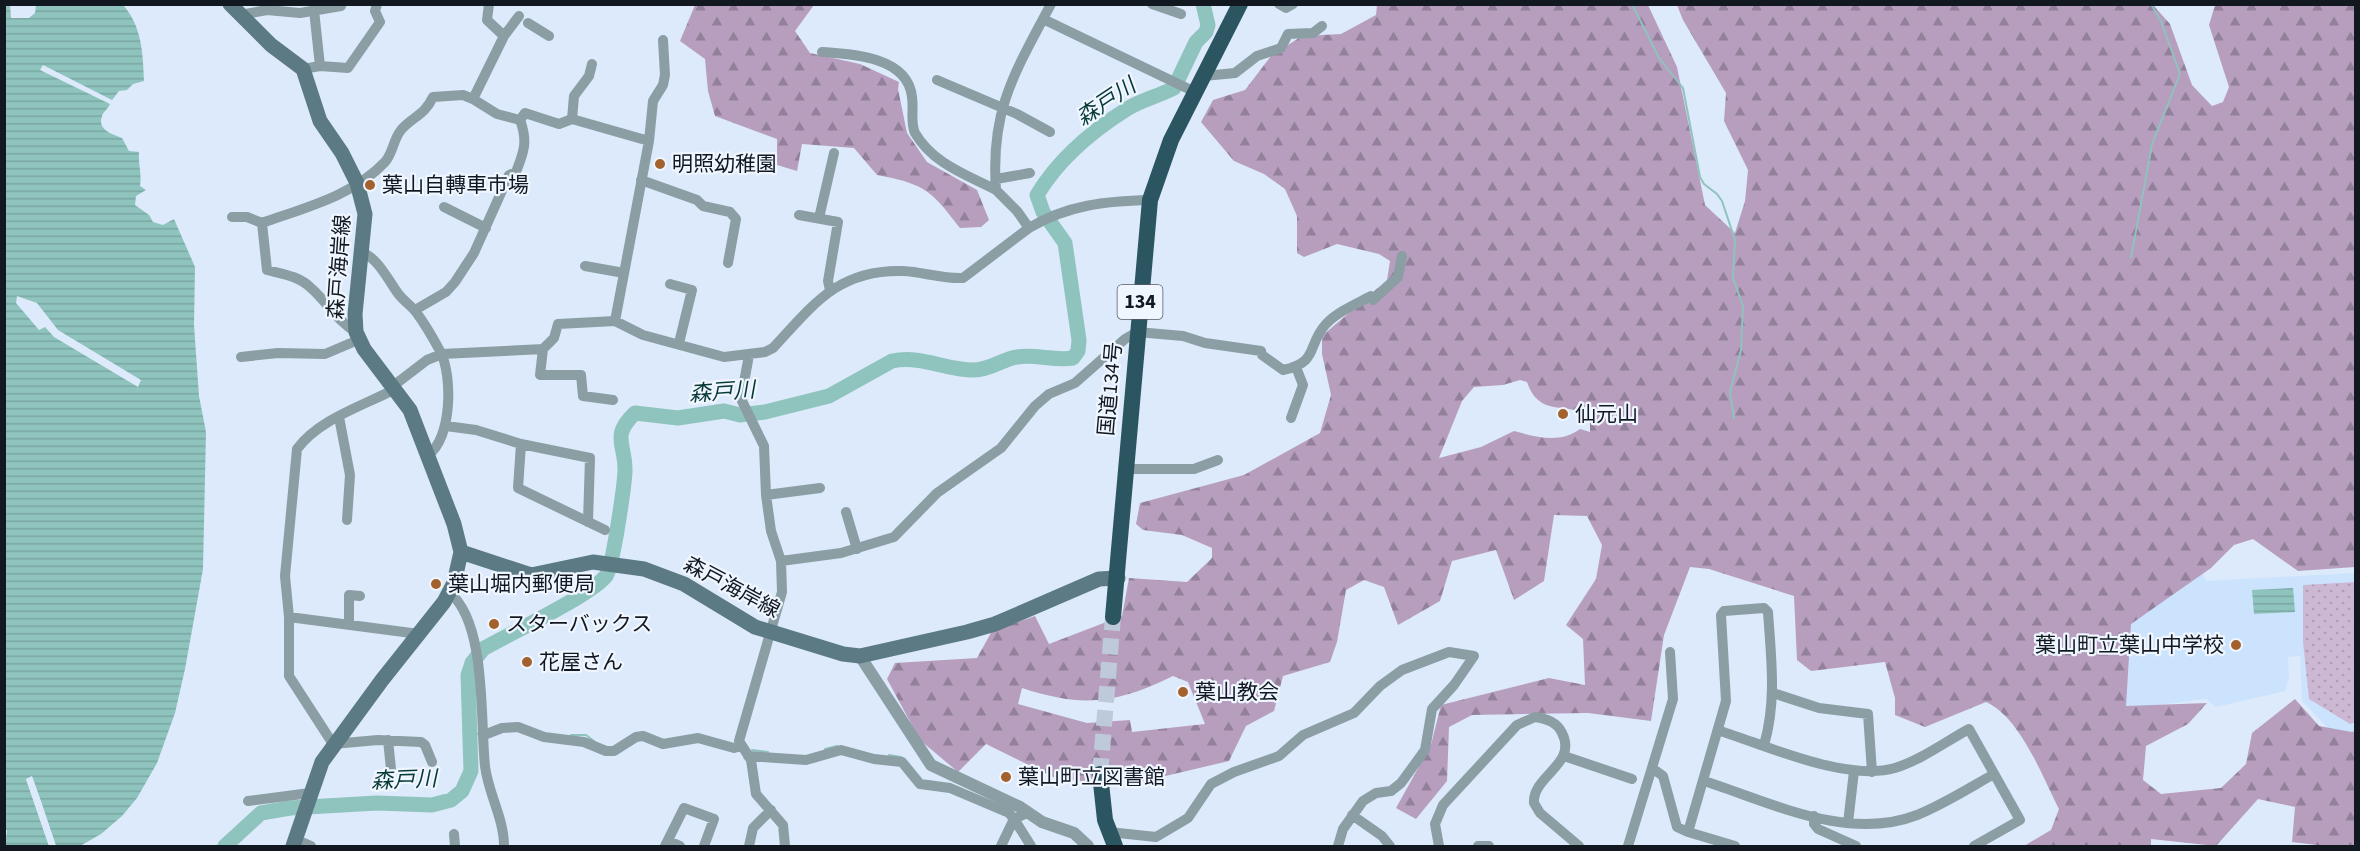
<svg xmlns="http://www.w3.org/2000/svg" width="2360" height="851" viewBox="0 0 2360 851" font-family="'Source Sans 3','Noto Sans JP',sans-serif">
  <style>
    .built { fill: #cce3fe }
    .forest { fill: url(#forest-firs); fill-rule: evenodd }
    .park { fill: url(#park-dots) }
    .water { fill: url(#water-rules) }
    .pier { fill: #dceafb }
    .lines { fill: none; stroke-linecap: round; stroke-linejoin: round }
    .stream { stroke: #8fc3bd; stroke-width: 2 }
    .river { stroke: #8fc3bd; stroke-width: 15 }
    .trunk-tunnel { stroke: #becada; stroke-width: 16; stroke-dasharray: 16 8; stroke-linecap: butt }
    .minor { stroke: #8a9ea4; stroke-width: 10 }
    .tertiary { stroke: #8a9ea4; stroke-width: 12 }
    .secondary { stroke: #5c7a83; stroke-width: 15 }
    .trunk { stroke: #2c5562; stroke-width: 16 }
    .poi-dot { fill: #a3612d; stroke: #eff6ff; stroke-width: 2 }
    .labels { text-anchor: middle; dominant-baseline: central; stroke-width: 4.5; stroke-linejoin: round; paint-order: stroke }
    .shield { fill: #eff6ff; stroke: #545b63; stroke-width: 1.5 }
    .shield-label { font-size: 20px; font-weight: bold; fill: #121820 }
    .poi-label { font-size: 21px; fill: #121820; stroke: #eff6ff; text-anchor: start }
    .street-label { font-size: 21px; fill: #121820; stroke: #eff6ff }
    .water-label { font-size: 22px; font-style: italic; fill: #073935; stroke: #eff6ff }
  </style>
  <defs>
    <pattern id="forest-firs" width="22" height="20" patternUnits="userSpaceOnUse" patternTransform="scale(1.5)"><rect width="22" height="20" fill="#b79ebf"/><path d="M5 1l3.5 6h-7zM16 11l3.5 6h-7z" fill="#93809b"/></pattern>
    <pattern id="park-dots" width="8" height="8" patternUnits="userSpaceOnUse" patternTransform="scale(1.5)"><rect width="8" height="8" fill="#cdb8d4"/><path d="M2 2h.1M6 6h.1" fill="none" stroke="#af9db6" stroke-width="1.8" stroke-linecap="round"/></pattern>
    <pattern id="water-rules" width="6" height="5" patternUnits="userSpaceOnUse" patternTransform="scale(1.5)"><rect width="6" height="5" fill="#8fc3bd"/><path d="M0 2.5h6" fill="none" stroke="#7aa7a2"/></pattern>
  </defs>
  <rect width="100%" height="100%" fill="#dceafb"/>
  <!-- built -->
  <path class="built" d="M2197,558L2206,581L2355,573V740L2344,745L2302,701L2300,656L2288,657L2289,677L2285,691L2216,707L2206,699L2114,710L2116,634Z"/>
  <!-- forest -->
  <path class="forest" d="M695,5H814L795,31L810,53L860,64L899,82L898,89L907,133L927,162L977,190L989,220L981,227L960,228C931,190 925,184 877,175L854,148L802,144L797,171L777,165V139L715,116L708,91L705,59L680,41Z
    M1377,5H1648L1677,67L1705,205L1735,233L1745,201L1748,170L1724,121L1726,93L1683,20L1677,5H2153L2170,24L2192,85L2212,106L2223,102L2229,87L2209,25L2215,5H2355V567L2298,571L2253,539L2234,545L2211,568L2131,624L2126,706L2207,703L2188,724L2146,746L2143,780L2161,794L2221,788L2246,764L2252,733L2295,699L2319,726L2352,732L2355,731V846H2325L2292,842L2295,807L2258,799L2216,846L2151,839V846H2024L2051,830L2059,809C2042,776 2020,717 1986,702L1925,727L1895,715V698L1885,662L1811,671L1797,660L1794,596L1709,569L1690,567L1664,635L1651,721L1588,713L1472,715L1449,727L1447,781L1416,819L1396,808L1431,745L1441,705L1549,678L1585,685L1583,639L1566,625L1596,579L1602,545L1587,516L1554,515L1544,581L1514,600L1496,550L1452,561L1440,601L1398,625L1384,587L1364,580L1346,590L1337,642L1330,662L1283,676L1274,711L1246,726L1229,761L1140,782L1109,773L1084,782L1053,777L986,744L958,772L920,740L887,679L895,663L977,658L992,631L1035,616L1049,644L1122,616L1129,578L1187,582L1212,558V548L1182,535L1143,530L1136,524L1140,503L1244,475L1320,433L1331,395L1322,354V336L1387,280L1390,261L1379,254L1337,244L1304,257L1297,253V216L1285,189L1264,174L1234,161L1201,122L1213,100L1245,90L1271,56L1302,36L1341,34L1376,15ZM1520,380L1527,382C1539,417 1563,402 1590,415V432L1580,429C1560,444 1536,437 1514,431L1481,447L1439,458L1462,401L1474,387L1503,385ZM1173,676L1188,682L1205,724L1132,732L1130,720L1087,723L1018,704L1022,688C1083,708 1116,704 1173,676Z"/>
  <!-- park -->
  <path class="park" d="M2355,582L2356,722L2350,724L2309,699L2303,642V585Z"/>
  <!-- water -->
  <path class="water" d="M5,5H10L11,18H29L35,13L36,5H123C142,26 143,54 144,81L133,84L127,90L119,91L112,100L43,65L40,70L110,104C108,109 103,112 102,116C97,130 112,134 122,138L129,151L139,152C138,164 142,174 140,186L146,190L136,196L135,205L149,215L153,222L163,225L174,219L195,267L194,325L199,396L206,432L203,569L185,669L175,713L157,763L137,798L122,816L101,834L80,846H56L32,777L26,779L49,846H5L7,831L5,828Z
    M2293,588L2295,612L2254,614L2252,590Z"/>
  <!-- pier -->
  <path class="pier" d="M17,296L37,303L58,330L141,380L138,387L54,337L45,327L39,330L16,303Z
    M32,776L41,801L56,846H53L30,780L52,846H49L26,779Z"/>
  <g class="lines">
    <!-- stream -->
    <path class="stream" d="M1632,4L1659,58L1683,88L1700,177L1704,184L1717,194L1722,201L1735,240L1733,278L1743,306L1741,350L1730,392L1734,418
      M2131,258L2152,144L2180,74L2161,21L2151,4
      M571,735H586L594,741
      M471,737L479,733
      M825,749L837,746
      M752,750L768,752
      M889,755L901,757"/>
    <!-- river -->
    <path class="river" d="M225,846L261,813L290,808L377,803L432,805L451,800L462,791L471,771L468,675L472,663L483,649C509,634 591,595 606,576C613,567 624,487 625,472C626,444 610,437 635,413L678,418L724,411L740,415L765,412L829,396L892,361C923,355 944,370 974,370C991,370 1002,359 1017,357C1036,354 1054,361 1073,358L1078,351L1079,340L1065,243L1043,212L1037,195C1058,160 1092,131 1127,109C1141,100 1159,96 1174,88L1196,42L1206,32L1208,25L1203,4"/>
    <!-- trunk-tunnel -->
    <path class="trunk-tunnel" d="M1100,774L1113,617"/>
    <!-- minor -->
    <path class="minor" d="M489,4L487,20L504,36
      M1051,4C1015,72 990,110 996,190L1017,211L1029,228C1067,205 1106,201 1150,200
      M1152,4L1181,14
      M1279,4L1286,8L1293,4
      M314,10L320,66
      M240,15L267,10L300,13L341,6
      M1043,19L1195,92
      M528,23L549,36
      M822,52C853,54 908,57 912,97C914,108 910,123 915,133C933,164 967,175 996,190
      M592,64L589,76L574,96L572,119L649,141
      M303,69L320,66L348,68L380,22L375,11L377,4
      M1204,76L1235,73L1257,56L1281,48L1288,34L1313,33L1322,26
      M937,80L1017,114L1050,132
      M473,99L497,114L520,120
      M996,179L1030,173
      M641,180L697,200L703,206L730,212L736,219L728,263
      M444,207L486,228
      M799,215L838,222L828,281L830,290
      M232,217H247L262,223L267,270C283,274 299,276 311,288C327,302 337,321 356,332
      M819,218L834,153
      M262,223C304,208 353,196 385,162C393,153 393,140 401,130C413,116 424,116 433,97L463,95L473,99L504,36L519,16
      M361,252C378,258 387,278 397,292C402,300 411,305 416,312C425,324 433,338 440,351C453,375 452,439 428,455
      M585,266L624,273
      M670,284L692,290L679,343
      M415,310L446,292L455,282L474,253L509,175L516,172C524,152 528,141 520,120L525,113L559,124L572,119
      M615,321L649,141L653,101L663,85L665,75L663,40
      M543,349L540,375H581L583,396L613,400
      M749,355L741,399L764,446L766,495L771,531L781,561L782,592L739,741L751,760L756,794L783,825L785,846
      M241,357L278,353L325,354L358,340
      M393,386L427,360L442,354L543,349L554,338L558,324L615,321L643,335L724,357L765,352L773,348C813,305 838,269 903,271C923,272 943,279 963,278L1029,228
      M395,389C363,406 319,419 297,449L285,576L289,617V676L333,744L378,740L421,742L425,745L432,762
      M339,417L350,475L347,520
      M1291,418L1303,385L1296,367
      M446,426L476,430L521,444L518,488L605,530
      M521,444L590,458L588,522
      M1126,469H1194L1218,460
      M766,495L820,488
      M846,512L857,549
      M781,561L841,553L894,537L937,493L1001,448L1035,406L1049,394L1075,383L1125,339L1137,332L1183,336L1205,343L1261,351L1262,355L1283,370C1320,362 1306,346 1326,324C1337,312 1356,304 1371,296L1373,300L1398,277L1402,256
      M450,593C487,624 480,721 485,766C488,793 504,818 504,846
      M289,617L419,634
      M349,623V595L360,596
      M1773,693L1819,708L1868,714L1872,772
      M1720,731C1768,746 1846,782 1895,768C1921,760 1945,742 1969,729L2020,820L1974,846
      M484,735L502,728L518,727L544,737L584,742L606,751H614L636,737L643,736L663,744L698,738L734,748L741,746
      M388,740L391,769
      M748,756L806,760L841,750L874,759L902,762L920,784L950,788L1009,813L1014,819L1027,813
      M1564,756L1632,779
      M1652,768L1663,776L1677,827L1688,832
      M1704,781C1770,802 1848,842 1917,815C1944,804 1969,788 1994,774
      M248,801L310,793
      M1352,815L1382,836L1390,846
      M1814,816V824L1818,829L1856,846
      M1848,823L1854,771
      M1109,832L1156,837L1188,818L1211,784L1234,772L1279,756L1303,735L1354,713L1380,686L1402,670L1449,652L1474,656L1454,685L1432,709L1425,750L1401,783L1391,791L1376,793L1363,801L1343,829L1338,846
      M454,834L455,846
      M295,839L311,846
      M669,841L680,846
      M665,846L684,808L714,819L704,846
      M749,846L753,828L771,810
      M1001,846L1014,819L1031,846
      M1439,846L1435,824L1443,805L1517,725L1535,717C1547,719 1557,722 1562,733C1578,764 1532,776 1534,803L1540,813L1579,846
      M1478,846H1489
      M1628,846L1673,699L1670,652
      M1735,846L1688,832L1726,701L1721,615L1724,611L1764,608L1768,612C1771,657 1777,701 1764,745"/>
    <!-- tertiary -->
    <path class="tertiary" d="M860,656L931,765L1020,807L1042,822L1074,833L1088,846"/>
    <!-- secondary -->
    <path class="secondary" d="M230,4L271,45L303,69L320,121L342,153L357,183L365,214L355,314L356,332L364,349L410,410L454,524L461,552L454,583L444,602L382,680L322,762L293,846
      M461,552L531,575L593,562L644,569L684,584L755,627L843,654L860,656L967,632L995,624L1099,579L1118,578"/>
    <!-- trunk -->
    <path class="trunk" d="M1113,617L1150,200L1171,140L1240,4
      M1100,774L1105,820L1115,846"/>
  </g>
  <!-- markers -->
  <g class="poi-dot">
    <circle cx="660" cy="164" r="6"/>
    <circle cx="370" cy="185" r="6"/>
    <circle cx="1563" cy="414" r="6"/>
    <circle cx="436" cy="584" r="6"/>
    <circle cx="494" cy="624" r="6"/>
    <circle cx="2236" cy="645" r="6"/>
    <circle cx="527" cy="662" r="6"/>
    <circle cx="1183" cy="692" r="6"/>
    <circle cx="1006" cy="777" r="6"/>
  </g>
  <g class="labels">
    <!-- shield labels -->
    <rect class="shield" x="1117.5" y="285" width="45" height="34" rx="4.5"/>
    <g class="shield-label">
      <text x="1140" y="302">134</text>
    </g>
    <!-- poi labels -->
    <g class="poi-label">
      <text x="672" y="164">明照幼稚園</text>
      <text x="382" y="185">葉山自轉車市場</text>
      <text x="1575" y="414">仙元山</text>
      <text x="448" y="584">葉山堀内郵便局</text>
      <text x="506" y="624">スターバックス</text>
      <text x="2224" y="645" text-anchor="end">葉山町立葉山中学校</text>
      <text x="539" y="662">花屋さん</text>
      <text x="1195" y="692">葉山教会</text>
      <text x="1018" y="777">葉山町立図書館</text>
    </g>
    <!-- street labels -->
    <g class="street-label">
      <text transform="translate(339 267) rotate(-86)">森戸海岸線</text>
      <text transform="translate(1110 389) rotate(-85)">国道134号</text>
      <text transform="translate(732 587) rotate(28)">森戸海岸線</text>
    </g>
    <!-- water labels -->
    <g class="water-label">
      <text transform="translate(1106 102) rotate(-34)">森戸川</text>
      <text transform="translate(722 392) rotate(-4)">森戸川</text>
      <text transform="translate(404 780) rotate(-2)">森戸川</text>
    </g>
  </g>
  <!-- border -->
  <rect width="2360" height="851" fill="none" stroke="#121820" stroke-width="12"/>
</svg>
